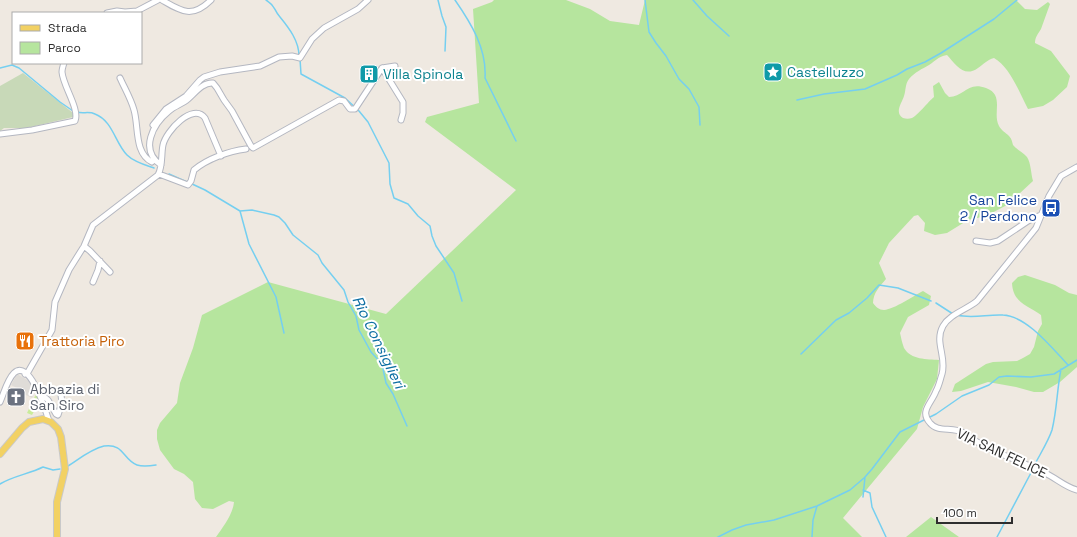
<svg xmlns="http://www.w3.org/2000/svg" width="1077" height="537" viewBox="0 0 1077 537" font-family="'Space Grotesk',sans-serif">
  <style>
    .green { fill: #b6e59e }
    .cemetery { fill: #c8d9b8 }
    .pitch { fill: #c9ec9a }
    .plaza { fill: #dfdcd8 }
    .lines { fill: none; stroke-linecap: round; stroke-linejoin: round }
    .stream { stroke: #75cff0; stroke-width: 1.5 }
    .minor-casing { stroke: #b4b7c1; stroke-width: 7 }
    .major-casing { stroke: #c9c9c9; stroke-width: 8 }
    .minor { stroke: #fff; stroke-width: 5 }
    .major { stroke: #f2d163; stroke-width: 6 }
    .labels { text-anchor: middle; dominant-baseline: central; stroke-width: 4; stroke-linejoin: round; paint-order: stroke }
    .culture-label { font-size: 14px; fill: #0d838f; stroke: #fff; text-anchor: start }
    .transit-label { font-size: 14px; fill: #164399; stroke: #fff; text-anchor: end }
    .food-label { font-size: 14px; fill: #c56008; stroke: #fff; text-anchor: start }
    .worship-label { font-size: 14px; fill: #5b616d; stroke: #fff; text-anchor: start }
    .street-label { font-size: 14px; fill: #2e2e2e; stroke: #fff }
    .water-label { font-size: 15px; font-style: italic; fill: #0d6fa3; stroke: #fff }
  </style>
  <rect width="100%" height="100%" fill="#efe9e1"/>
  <!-- green -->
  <path class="green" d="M494,0H566L590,9L610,21L639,25L645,0H1016L1025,9L1037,10L1048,2L1050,4C1047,12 1044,21 1041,29C1038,34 1035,37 1035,43L1051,51L1070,76L1067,87L1053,100L1043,106L1028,109C1019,92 1010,67 994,58C987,60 984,64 978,68C964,78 956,65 947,55C937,57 937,60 929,65C922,69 915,72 909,79C905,84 906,90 904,96C902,103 894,112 903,118C906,119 909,119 912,118C917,116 928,102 934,97L933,86L939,82L945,93L949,97C964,97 967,81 986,88C1005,95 992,113 999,126C1001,130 1006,133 1009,136C1012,139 1012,142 1013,145C1017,150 1023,152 1027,157C1031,163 1031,174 1033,181L1007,205L986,216L968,220L947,233L935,235L924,231L925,223L918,215L914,216L889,243L879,263L886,279C880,286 873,293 873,303C876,307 879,310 884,310C895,309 913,296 923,291L931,296L929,305L908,317L900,333C901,337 902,343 904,348C911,360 927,359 939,360L937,379L923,407L917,429L843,518L862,537H216C223,527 233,514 234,502L229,501L213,509L202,508L195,499L193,482L184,474L174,469L160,450L157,439V430L160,423L177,403L180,383L193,348L202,315L268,282L386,314L516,190L425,122L427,117L479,103L473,9L492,2Z
    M1025,275L1055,285L1069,293L1077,295V367L1060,382L1043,392H1034L1016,387L988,382L961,391L952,392L955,384L986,364L993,362L1017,361L1023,358L1030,354L1034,347L1038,331L1042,324L1041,315C1027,305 1013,303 1012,283L1018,277Z
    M931,517L959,537H906Z"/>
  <!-- cemetery -->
  <path class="cemetery" d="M23,73L73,113V117L27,128H4L0,131V86Z"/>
  <!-- pitch -->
  <path class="pitch" d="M36,394L40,400L32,415L27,413Z"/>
  <!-- plaza -->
  <path class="plaza" d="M17,374L31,382L35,391L32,398L24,394L25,392L11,385Z"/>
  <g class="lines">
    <!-- stream -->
    <path class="stream" d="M266,0C276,6 273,9 280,17C289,28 299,41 299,56
      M438,0L442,16L446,27L445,51
      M455,0C471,23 487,49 485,78L516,141
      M645,0L649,32L656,43L666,56L679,79L689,89L699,107L700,125
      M693,0L707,16L729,36
      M300,59L301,74L345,98L359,111L368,122L389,163L390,184L394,198L408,204L418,216L430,226L432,236L436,246L454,273L462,301
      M0,68L12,65L19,68L60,102L73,111
      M797,100L824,94L865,89L897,75L907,69L925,62L941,53L994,19L1017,0
      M77,112C83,114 89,111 95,114C113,121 115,143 127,155C134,162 145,165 154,168
      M169,174L187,182
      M190,183L205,190L240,211L252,210L274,215L279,217L285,223L293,235L318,255L322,263L344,290L348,302L356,316L359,330L371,352L382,364L386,383L393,394L407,426
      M240,211L249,244L276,297L284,333
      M936,303L953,314
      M957,315C972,319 988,314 1003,315C1027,316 1052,348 1068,365
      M801,354L836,320L849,313L867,298L879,285L898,288L931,301
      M68,466C79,459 91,449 104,446C124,443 123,460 137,465C143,467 150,466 156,465
      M1034,466C1040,454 1048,442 1052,430C1057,410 1057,389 1061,369
      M0,484C13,476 29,474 43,467L53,470L60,469
      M863,490L870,493L872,507L886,537
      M863,497L865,477L872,469L900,432L936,414L962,396L989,385L999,377L1007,376L1031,377L1054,374L1077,360
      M718,537L732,530L746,525L774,520L817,506L850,490L864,478
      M812,537L813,520L817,506
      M997,537L1033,469"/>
    <defs>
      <path id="minor" d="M162,0C181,11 192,19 211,0
        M107,13L117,11L125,12L137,11L158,0
        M382,68L403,102V113L401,120
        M120,78C125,89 131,99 134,110C139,127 134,153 152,162
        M153,125L166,109L186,96L200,80L204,77L220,72L260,66L279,57L292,56L300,58L312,39L324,28L358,9L368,0
        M0,134L32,130L75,121C80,109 63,86 62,72C62,69 63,66 64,63
        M161,165C139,150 153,124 169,111C175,106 182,104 188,99C195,93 203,82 213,83L217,88L224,100L232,111L251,146L253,148L339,100L344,101L350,109H355L382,68L395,66
        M1077,167L1061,176L1049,196L1036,228L977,301C966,310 950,314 943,326C934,342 947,357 942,374C940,380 939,386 936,391C932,403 919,411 930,423C938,433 953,426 964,433C969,436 973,440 979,443C1000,455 1023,462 1045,473C1056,478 1065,487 1077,490
        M159,174L188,185L191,181L194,170C207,159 229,151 246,149
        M976,241L990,243L998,241L1028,221L1043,214
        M84,246L90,251L110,272
        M93,282L98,270L100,261
        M25,374L28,372L52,330L55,302L69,270L84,246L93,225L158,175C163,166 161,154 163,145C166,131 193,102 205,118L221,156
        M39,392L48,400L56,414L58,415L62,403L61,395
        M0,402C4,393 7,380 14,373C30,358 46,412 49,421"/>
      <path id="major" d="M0,454L22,428L29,422L43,419L51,422L58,429L61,437L65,469L57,502V537"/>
    </defs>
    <!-- minor casing -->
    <use href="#minor" class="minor-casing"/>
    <!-- major casing -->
    <use href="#major" class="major-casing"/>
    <!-- minor -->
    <use href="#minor" class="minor"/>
    <!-- major -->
    <use href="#major" class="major"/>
  </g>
  <!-- icons -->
  <defs>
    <symbol id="sight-square" viewBox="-11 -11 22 22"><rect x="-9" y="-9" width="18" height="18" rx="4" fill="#0f9aa8" stroke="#fff"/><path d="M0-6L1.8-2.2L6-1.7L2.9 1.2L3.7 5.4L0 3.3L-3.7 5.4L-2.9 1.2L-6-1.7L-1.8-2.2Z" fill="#fff"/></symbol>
    <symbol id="building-square" viewBox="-11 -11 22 22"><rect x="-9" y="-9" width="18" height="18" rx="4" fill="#0f9aa8" stroke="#fff"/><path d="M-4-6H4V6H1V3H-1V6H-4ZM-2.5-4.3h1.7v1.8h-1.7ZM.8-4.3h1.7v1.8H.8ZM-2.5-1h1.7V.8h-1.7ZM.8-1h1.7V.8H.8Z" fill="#fff"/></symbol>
    <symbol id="bus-square" viewBox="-11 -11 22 22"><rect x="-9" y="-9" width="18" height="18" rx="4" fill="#1a4fb4" stroke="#fff"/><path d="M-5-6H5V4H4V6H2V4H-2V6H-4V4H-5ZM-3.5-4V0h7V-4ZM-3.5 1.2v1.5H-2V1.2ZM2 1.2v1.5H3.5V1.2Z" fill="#fff"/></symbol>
    <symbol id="restaurant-square" viewBox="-11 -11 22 22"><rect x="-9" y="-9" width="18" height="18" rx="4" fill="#e8710a" stroke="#fff"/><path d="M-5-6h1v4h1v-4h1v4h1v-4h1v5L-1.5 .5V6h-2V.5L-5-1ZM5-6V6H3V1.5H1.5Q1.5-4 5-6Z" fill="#fff"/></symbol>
    <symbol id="church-square" viewBox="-11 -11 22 22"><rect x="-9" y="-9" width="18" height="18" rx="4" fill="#6b7280" stroke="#fff"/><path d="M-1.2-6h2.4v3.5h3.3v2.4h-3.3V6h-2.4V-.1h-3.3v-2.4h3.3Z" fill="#fff"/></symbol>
  </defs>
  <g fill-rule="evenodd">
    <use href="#sight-square" x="762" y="61" width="22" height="22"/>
    <use href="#building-square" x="358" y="63" width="22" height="22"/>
    <use href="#bus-square" x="1040" y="197" width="22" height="22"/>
    <use href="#restaurant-square" x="14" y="330" width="22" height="22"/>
    <use href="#church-square" x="5" y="386" width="22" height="22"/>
  </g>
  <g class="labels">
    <!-- culture labels -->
    <g class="culture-label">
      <text x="787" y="72">Castelluzzo</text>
      <text x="383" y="74">Villa Spinola</text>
    </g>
    <!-- transit labels -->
    <g class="transit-label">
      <text x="1037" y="200">San Felice<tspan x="1037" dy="16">2 / Perdono</tspan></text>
    </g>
    <!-- food labels -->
    <g class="food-label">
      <text x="39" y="341">Trattoria Piro</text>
    </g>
    <!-- worship labels -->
    <g class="worship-label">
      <text x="30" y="389">Abbazia di<tspan x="30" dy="16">San Siro</tspan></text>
    </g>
    <!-- street labels -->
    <g class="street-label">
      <text transform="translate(1002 453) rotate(25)">VIA SAN FELICE</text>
    </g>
    <!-- water labels -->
    <g class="water-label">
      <text transform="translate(379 342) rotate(64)">Rio Consiglieri</text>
    </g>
  </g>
  <!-- legend -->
  <rect x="12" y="12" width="130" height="52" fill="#ffffff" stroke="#ababab"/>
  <rect x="20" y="25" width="20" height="6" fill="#f2d163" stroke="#ababab"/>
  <text x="48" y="32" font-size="12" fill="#2e2e2e">Strada</text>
  <rect x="20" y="42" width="20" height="12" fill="#b6e59e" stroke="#ababab"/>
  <text x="48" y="52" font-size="12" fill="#2e2e2e">Parco</text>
  <!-- scale -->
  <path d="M937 517v6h75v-6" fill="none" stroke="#2e2e2e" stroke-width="2"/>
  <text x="943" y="517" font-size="12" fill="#2e2e2e" stroke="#ffffff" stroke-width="3" paint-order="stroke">100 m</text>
</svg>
